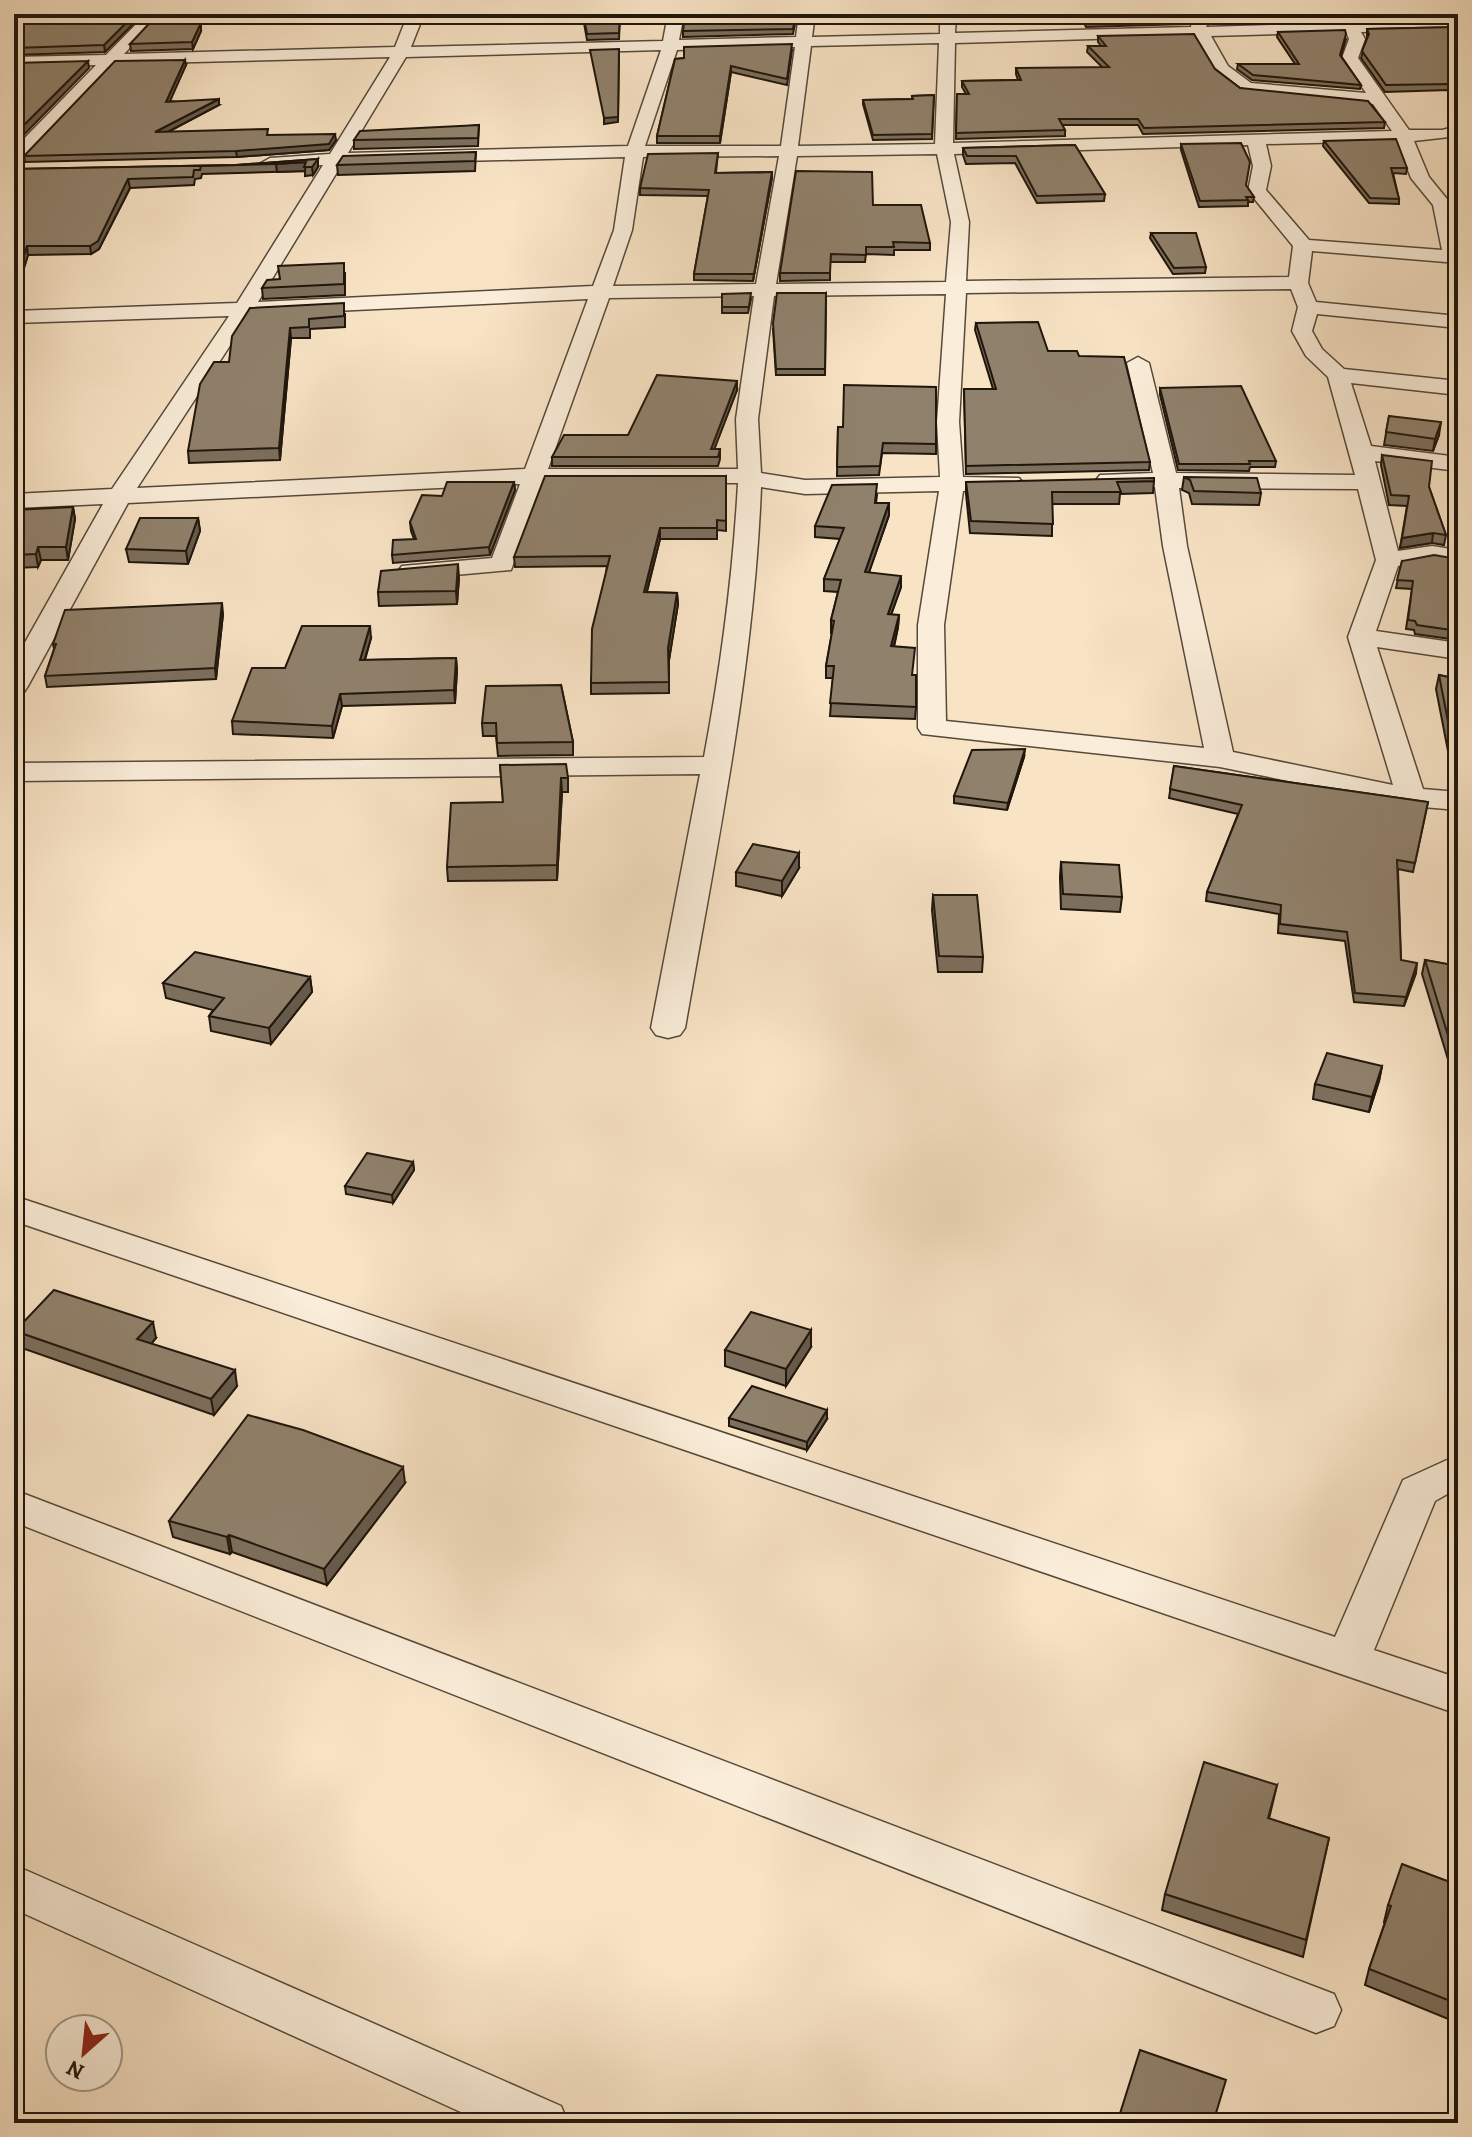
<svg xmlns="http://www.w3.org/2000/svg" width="1472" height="2137" viewBox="0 0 1472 2137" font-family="Alegreya,serif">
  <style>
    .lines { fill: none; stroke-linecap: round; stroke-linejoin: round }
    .minor-casing { stroke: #55493a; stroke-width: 3 }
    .minor { fill: #faedd9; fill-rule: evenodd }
    .wall { fill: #7c6f5d; stroke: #1f160c; stroke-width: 2 }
    .shaded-wall { fill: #655a4c; stroke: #1f160c; stroke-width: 2 }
    .building { fill: #90816c; stroke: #1f160c; stroke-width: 2 }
  </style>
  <rect width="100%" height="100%" fill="#f8e3c5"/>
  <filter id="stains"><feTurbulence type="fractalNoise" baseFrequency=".0025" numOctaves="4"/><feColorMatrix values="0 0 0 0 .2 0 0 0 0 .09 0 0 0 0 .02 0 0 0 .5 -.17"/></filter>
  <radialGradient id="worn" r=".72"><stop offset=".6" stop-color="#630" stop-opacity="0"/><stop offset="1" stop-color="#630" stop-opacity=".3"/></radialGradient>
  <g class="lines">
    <defs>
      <path id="minor" d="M16,14H33L19,28L14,30Z
        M146,14H162L124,54L395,47L408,14H424L411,47L663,41L668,14H684L679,40L796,37L799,14H815L812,37L940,34V14H956L955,33L1191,27L1192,21L1201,14L1211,18L1206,27L1341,23L1336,14H1352L1356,23L1458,20V30L1361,32L1365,39L1358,58L1409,130H1442L1458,126V136L1414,141L1429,177L1451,204L1458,235V263L1312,251L1308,283L1316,302L1458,316V328L1317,314L1312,331L1322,349L1344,369L1458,381V395L1351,383L1371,446L1458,457V471L1375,461L1398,551L1432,546L1458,550V564L1432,560L1398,566L1376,631L1458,643V659L1377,647L1423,789L1458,792V810L1411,806L1220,767L922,734L918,728V625L939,491L805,494L761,487C754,670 716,849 685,1028L680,1035L668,1038L656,1035L651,1028L700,774L14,781V763L704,757C721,666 733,575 738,483H543L511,570L411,579L402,576L398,571L402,566L492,558L520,484L128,503L28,686L24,692L14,694V662L103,504L14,508V494L112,489L229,316L14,323V311L237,303L323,165L270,168L261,163L270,158L330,154L390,57L114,64L20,163L14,164V149L96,65L14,67V57L106,55ZM1346,32L1349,39L1342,58L1366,93L1251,83L1228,66L1211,36ZM1195,36L1217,73L1241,91L1373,104L1392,131L953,143L955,43ZM939,43L935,144L798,146L811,46ZM795,47L781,146H645L677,50ZM661,50L628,146L348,153L406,57ZM1397,141L1411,178L1433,205L1442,250L1309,240L1266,190L1271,166L1266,144ZM1248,145L1253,166L1248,191L1293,246L1289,277L966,281L969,222L954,154ZM937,154L951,222L946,282L776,284L797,156ZM779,156L756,284L613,286L632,230L643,157ZM625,157L614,230L593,286L258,302L342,164ZM1291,289L1298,307L1292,331L1306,356L1328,377L1355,475L1176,473L1149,363L1138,357L1127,363L1153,473L1100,475L1096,480L1100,485L1155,487L1163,546L1204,748L946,721L944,625L963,491L1019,488L1023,483L1019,478L963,477L959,422L966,293ZM946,294L937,422L940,477L805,480L761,473L758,419L774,296ZM754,296L736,419L738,469H548L609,298ZM588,299L525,469L137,488L250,315ZM1179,488L1358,489L1376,560L1348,637L1393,785L1233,752L1187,546Z
        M14,1196L1335,1637L1403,1480L1458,1455V1488L1435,1501L1374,1650L1458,1678V1714L14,1221Z
        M14,1490L1334,1994L1341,2010L1334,2026L1316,2033L1298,2026L14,1522Z
        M14,1865L561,2106L568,2123H485L14,1909Z"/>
    </defs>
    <!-- minor casing -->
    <use href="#minor" class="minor-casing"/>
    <!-- minor -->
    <use href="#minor" class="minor"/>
  </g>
  <!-- wall -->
  <path class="wall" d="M29,14H143L105,52L14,55V24L20,23Z
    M165,14L163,24L201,31L193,49L131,51L130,44Z
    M370,14H406L402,22L370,23Z
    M424,14H477V19L424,21Z
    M558,14H620L619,39L587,40L584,23L558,24Z
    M797,14L793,34L683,37V31Z
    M1080,14H1183L1186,18L1185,24L1086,27Z
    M1262,14H1337L1336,20L1267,22Z
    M1354,14H1458V17L1358,20Z
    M1458,27V96H1455L1449,90L1385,92L1361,58L1367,38V29Z
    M1278,32L1346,39L1341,56L1361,85L1360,89L1252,80L1237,69L1238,64H1295L1277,37Z
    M1098,36L1215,69L1240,88L1385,122L1384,128L1143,134L1138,125H1062L1065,130V136L956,139L957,94H966L962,87V81L1018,80L1016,74V68H1103L1087,52L1088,46H1101L1098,42Z
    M792,50L787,85L731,72L720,143H657V136L675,59Z
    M186,65L169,101L219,105L168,132L268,135L336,140L329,150L237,157L25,162L24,156Z
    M934,95L932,139L873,140L863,104V100L912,99V96Z
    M479,125L478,146L354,149V140Z
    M1324,141L1407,168L1406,174L1393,173L1399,199V204L1369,203L1323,146Z
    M1181,144L1246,186L1254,197L1253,202H1248V206L1199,207L1181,150Z
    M1075,145L1105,194L1104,201L1037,203L1015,163L966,164L963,155V148Z
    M476,152L475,171L338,175L337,165Z
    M718,153L716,173L772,172V178L753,281L694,280V274L708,196L640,195V188Z
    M318,159V167L313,175L305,176V171L202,174L201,178L195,179L194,185L130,188L99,249L91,254L28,255L14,300V169L236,165Z
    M873,205L930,243V250H894V255L866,254L865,262H830V280L780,281V273Z
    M1151,233L1206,267L1205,273L1173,274L1150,238Z
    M345,273V295L263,299L262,288L280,279Z
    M826,293L825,375H776L773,329Z
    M722,294L751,299L748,313H722Z
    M250,308L345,314V327L310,329V338H291L280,460L189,463L188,451L229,362Z
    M976,323L1048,351L1079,356L1150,462L1149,470L966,474L964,389H993L975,330Z
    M1160,388L1276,461L1275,467H1250L1249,471L1178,470L1160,395Z
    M737,390L714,449H720V459L718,466H552V457L628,435Z
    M1389,416L1439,435L1433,451L1384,445Z
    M838,427L936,444V454L882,453L879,475L837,476Z
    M1382,455L1429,487L1446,535L1444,545L1432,543L1400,548L1407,506L1389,505L1381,465Z
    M726,476V531L717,530V539H660L647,592L677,593L678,604L669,660V693L591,694V683L607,566L515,567L514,557Z
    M1184,477L1261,493L1259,505L1192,504L1189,493L1182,490Z
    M1154,481L1153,493L1120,494L1119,504H1052V536L970,533L966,494V482Z
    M514,482L515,490L490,555L393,563L392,555L414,539L411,531L410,522L442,496Z
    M877,495L876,503H889V515L869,572L901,587L891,615H899L898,627L894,647L912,675L916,707L915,719L830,716L833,678H826V666L832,633H831V620L838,592L824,591V579L840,539L815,537V526Z
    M73,507L75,519L68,560H41L38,567L14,568V510Z
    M198,518L200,531L188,564L129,562L126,549Z
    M1402,561L1452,587L1458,588V640L1415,634L1414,630L1406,629L1412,589L1396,588Z
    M459,578L457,604L379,606L378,592Z
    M223,614L216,679L47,687L45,676L54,649L53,644Z
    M371,638L365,660L456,658L457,670L455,703L342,706L333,738L233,734L232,721L285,668Z
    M1439,675L1458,679V752L1448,751L1436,689Z
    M561,685L573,742V755L498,756L496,736H483L482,723Z
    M1024,757L1007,810L954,803V796Z
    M500,765L568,778V792H562L557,880L448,881L447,867L503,802Z
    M1174,766L1428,802L1413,872L1398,869L1401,960L1416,973L1404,1006L1354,1002L1345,941L1278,933L1279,914L1206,901L1207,892L1238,814L1169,798Z
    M1061,862L1122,897L1120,912L1061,909L1060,877Z
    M799,868L782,896L736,886V872Z
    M933,895L983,957L982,972H938L932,910Z
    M1425,960L1458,966V1079H1454L1422,974Z
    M310,977L312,992L271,1044L211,1031L209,1016L213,1010L166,998L163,983Z
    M1382,1066L1379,1081L1369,1112L1313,1099L1315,1084Z
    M413,1162L414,1170L393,1203L346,1194L345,1186Z
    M15,1331L156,1338L151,1344L237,1386L214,1415L19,1347Z
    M811,1347L786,1386L725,1366V1350Z
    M729,1418L827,1419L807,1450L729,1426Z
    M405,1483L327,1585L232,1552L230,1554L173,1537L169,1521Z
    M1277,1785L1269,1819L1329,1838L1303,1957L1162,1910L1165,1894Z
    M1458,1885V2023L1365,1985L1369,1969L1385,1922H1384L1388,1905Z"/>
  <!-- shaded-wall -->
  <path class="shaded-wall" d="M135,14H143L105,52L104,45Z
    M201,23V31L193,49L192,42Z
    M619,54L618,122L604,124V118Z
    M185,60L186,65L167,108L166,102Z
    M88,61L89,68L14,145V135Z
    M731,66V72L720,143V136Z
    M219,99V105L156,138L155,132Z
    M335,134L336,140L329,150L237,157L236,151Z
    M318,159V167L313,175L312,167Z
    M306,162L305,171L277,172L276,164Z
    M772,172V178L753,281L754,274Z
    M128,179L130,188L99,249L91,254L90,246Z
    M27,246L28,255L14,300V287Z
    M290,328L291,338L280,460L279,448Z
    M737,381V390L711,458V449Z
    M1441,422L1439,435L1433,451L1435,439Z
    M514,482L515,490L490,555L489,547Z
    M889,503V515L865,584V572Z
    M73,507L75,519L68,560L66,547Z
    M198,518L200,531L188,564L186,551Z
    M660,528V539L644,602V592Z
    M1433,533L1432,543L1400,548L1402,538Z
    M38,547L41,560L38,567L36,554Z
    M458,564L459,578L457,604L456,591Z
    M901,576V587L887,626L888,614Z
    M677,593L678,604L669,660L668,648Z
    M222,603L223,614L216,679L215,668Z
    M899,615L898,627L891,659V646Z
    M370,626L371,638L361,672L360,660Z
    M456,658L457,670L455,703L454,690Z
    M340,694L342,706L333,738L332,726Z
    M1025,749L1024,757L1007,810L1008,803Z
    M561,778L562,792L557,880V865Z
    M799,853V868L782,896V881Z
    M1417,963L1416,973L1404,1006L1406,997Z
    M310,977L312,992L271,1044L269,1028Z
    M1382,1066L1379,1081L1369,1112L1372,1097Z
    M413,1162L414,1170L393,1203L392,1195Z
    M153,1322L156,1338L141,1356L137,1339Z
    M811,1330V1347L786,1386V1369Z
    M235,1370L237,1386L214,1415L211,1399Z
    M827,1410V1419L807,1450V1442Z
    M403,1467L405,1483L327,1585L324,1569Z
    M18,1513L22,1528L14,1536V1517Z
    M229,1535L232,1552L230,1554L227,1537Z"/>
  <!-- building -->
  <path class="building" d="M29,14H135L104,45L14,48V24L20,23Z
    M158,14H163L161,24L201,23L192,42L130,44Z
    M370,14H402L401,16L370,17Z
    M558,14H620L619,33L587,34L584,18H558Z
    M685,14H796L793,29L683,31Z
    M1084,14H1183L1186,18L1087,21Z
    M1266,14H1337L1268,16Z
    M1458,27V90H1456L1450,84L1386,85L1362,51L1369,34L1367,29Z
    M1345,30L1346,34L1340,55L1361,85L1253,75L1238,64H1299L1278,32Z
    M1194,34L1215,69L1240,88L1368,101L1385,122L1144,128L1138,119H1059L1065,130L956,133L957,94H969L962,81L1021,80L1016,68L1109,67L1088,46H1106L1098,36Z
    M792,44L787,79L731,66L720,136H657L675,59L684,58V47Z
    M619,49L618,117L604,118L590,50Z
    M185,60L166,102L219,99L155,132L268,129L267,135L335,134L329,144L236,151L24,156L115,61Z
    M88,61L14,135V63Z
    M934,95L932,134L873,135L863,100L913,99L912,96Z
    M479,125L478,138L354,140L360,131Z
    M1396,139L1407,168H1391L1399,199L1370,198L1324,141Z
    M1241,143L1250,162L1246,185L1254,197H1246L1248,200L1200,201L1181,144Z
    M1075,145L1105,194L1037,196L1016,156H967L963,148Z
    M476,152L475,161L337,165L343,156Z
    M718,153L715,173L772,172L754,274H694L709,190L640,188L648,154Z
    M318,159L312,167H304L306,162L276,164L201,166L200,170H194L193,177L128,179L98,241L90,246H27L14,287V169L236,165Z
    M796,171L872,172L873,205H921L930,243L893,242L894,247H866V255L831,254L830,273H780Z
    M1151,233H1196L1206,267L1174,268Z
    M344,263V284L262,288L267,280L280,279L278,266Z
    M751,293L749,307H722V294Z
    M777,293H826L825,369H776L773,323Z
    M344,303V316L309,319V327L290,328L279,448L188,451L200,384L214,362H229L232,336L250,308Z
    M1038,322L1048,351H1077L1079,356L1124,357L1150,462L966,466L964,389H996L976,323Z
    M657,375L737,381L711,449H720L718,457H552L564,435H628Z
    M844,385L936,387V444L883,443L880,466L837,467L838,427H843Z
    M1241,386L1276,461H1249L1250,464H1179L1160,388Z
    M1389,416L1441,422L1435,439L1386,432Z
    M1382,455L1432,461L1429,487L1446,535L1433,533L1402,538L1409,496L1391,495Z
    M545,476H726V521L717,520V528H660L644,592L677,593L668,648L669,682L591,683L592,629L610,556L514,557Z
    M1184,477L1257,478L1261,493L1194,491L1190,480Z
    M1154,478V481L1117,482L1121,492H1052L1053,524L971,521L966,482Z
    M447,482H514L489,547L392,555L393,540L416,539L410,522L422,495L442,496Z
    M877,484L875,503H889L865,572L901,576L888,614L899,615L891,646L915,648L912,675H916V707L830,703L834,666H826L834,621L831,620L841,580L824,579L844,528L815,526L832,485Z
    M73,507L66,547H38L36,554L14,555V510Z
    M140,518H198L186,551L126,549Z
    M1434,555L1452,558V587L1458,588V631L1417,625L1415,621L1408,620L1413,581L1397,580L1402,561Z
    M458,564L456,591L378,592L381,571Z
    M222,603L215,668L45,676L56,644H53L65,610Z
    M302,626H370L360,660L456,658L454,690L340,694L332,726L232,721L252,668H285Z
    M1439,675L1458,679V737H1451Z
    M561,685L573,742L497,743L496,723H482L486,686Z
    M1025,749L1008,803L954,796L972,750Z
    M566,764L568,778H561L557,865L447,867L451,803L503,802L500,765Z
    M1174,766L1428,802L1415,863L1397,860L1401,960L1417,963L1406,997L1355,993L1347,932L1280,924L1281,905L1207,892L1242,805L1170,789Z
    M753,844L799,853L782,881L736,872Z
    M1061,862L1119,865L1122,897L1063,894Z
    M933,895H977L983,957L939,956Z
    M195,952L310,977L269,1028L209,1016L224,998L163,983Z
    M1425,960L1458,966V1065H1457Z
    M1327,1053L1382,1066L1372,1097L1315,1084Z
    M367,1153L413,1162L392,1195L345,1186Z
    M54,1290L153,1322L137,1339L235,1370L211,1399L15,1331Z
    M751,1312L811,1330L786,1369L725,1350Z
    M752,1386L827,1410L807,1442L729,1418Z
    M248,1415L303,1430L403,1467L324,1569L229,1535L227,1537L169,1521Z
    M1204,1762L1277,1785L1268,1818L1329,1838L1306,1940L1165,1894Z
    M1402,1864L1458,1885V2004L1369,1969L1391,1906L1388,1905Z
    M1140,2050L1226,2080L1213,2123H1117Z"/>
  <!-- margin -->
  <rect width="1472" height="2137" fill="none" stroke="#f8e3c5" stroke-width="48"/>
  <rect x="16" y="16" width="1440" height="2105" fill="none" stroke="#1f160c" stroke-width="4"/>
  <rect x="24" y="24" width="1424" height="2089" fill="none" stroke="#1f160c" stroke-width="2"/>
  <!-- north arrow -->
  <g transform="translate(84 2053) rotate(207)"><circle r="38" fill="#faedd9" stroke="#a29787" stroke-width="2"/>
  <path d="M0-6L14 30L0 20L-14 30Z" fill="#8f2418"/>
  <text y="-12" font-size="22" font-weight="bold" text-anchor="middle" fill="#1f160c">N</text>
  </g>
  <rect width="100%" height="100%" filter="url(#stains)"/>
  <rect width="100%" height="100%" fill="url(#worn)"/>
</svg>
